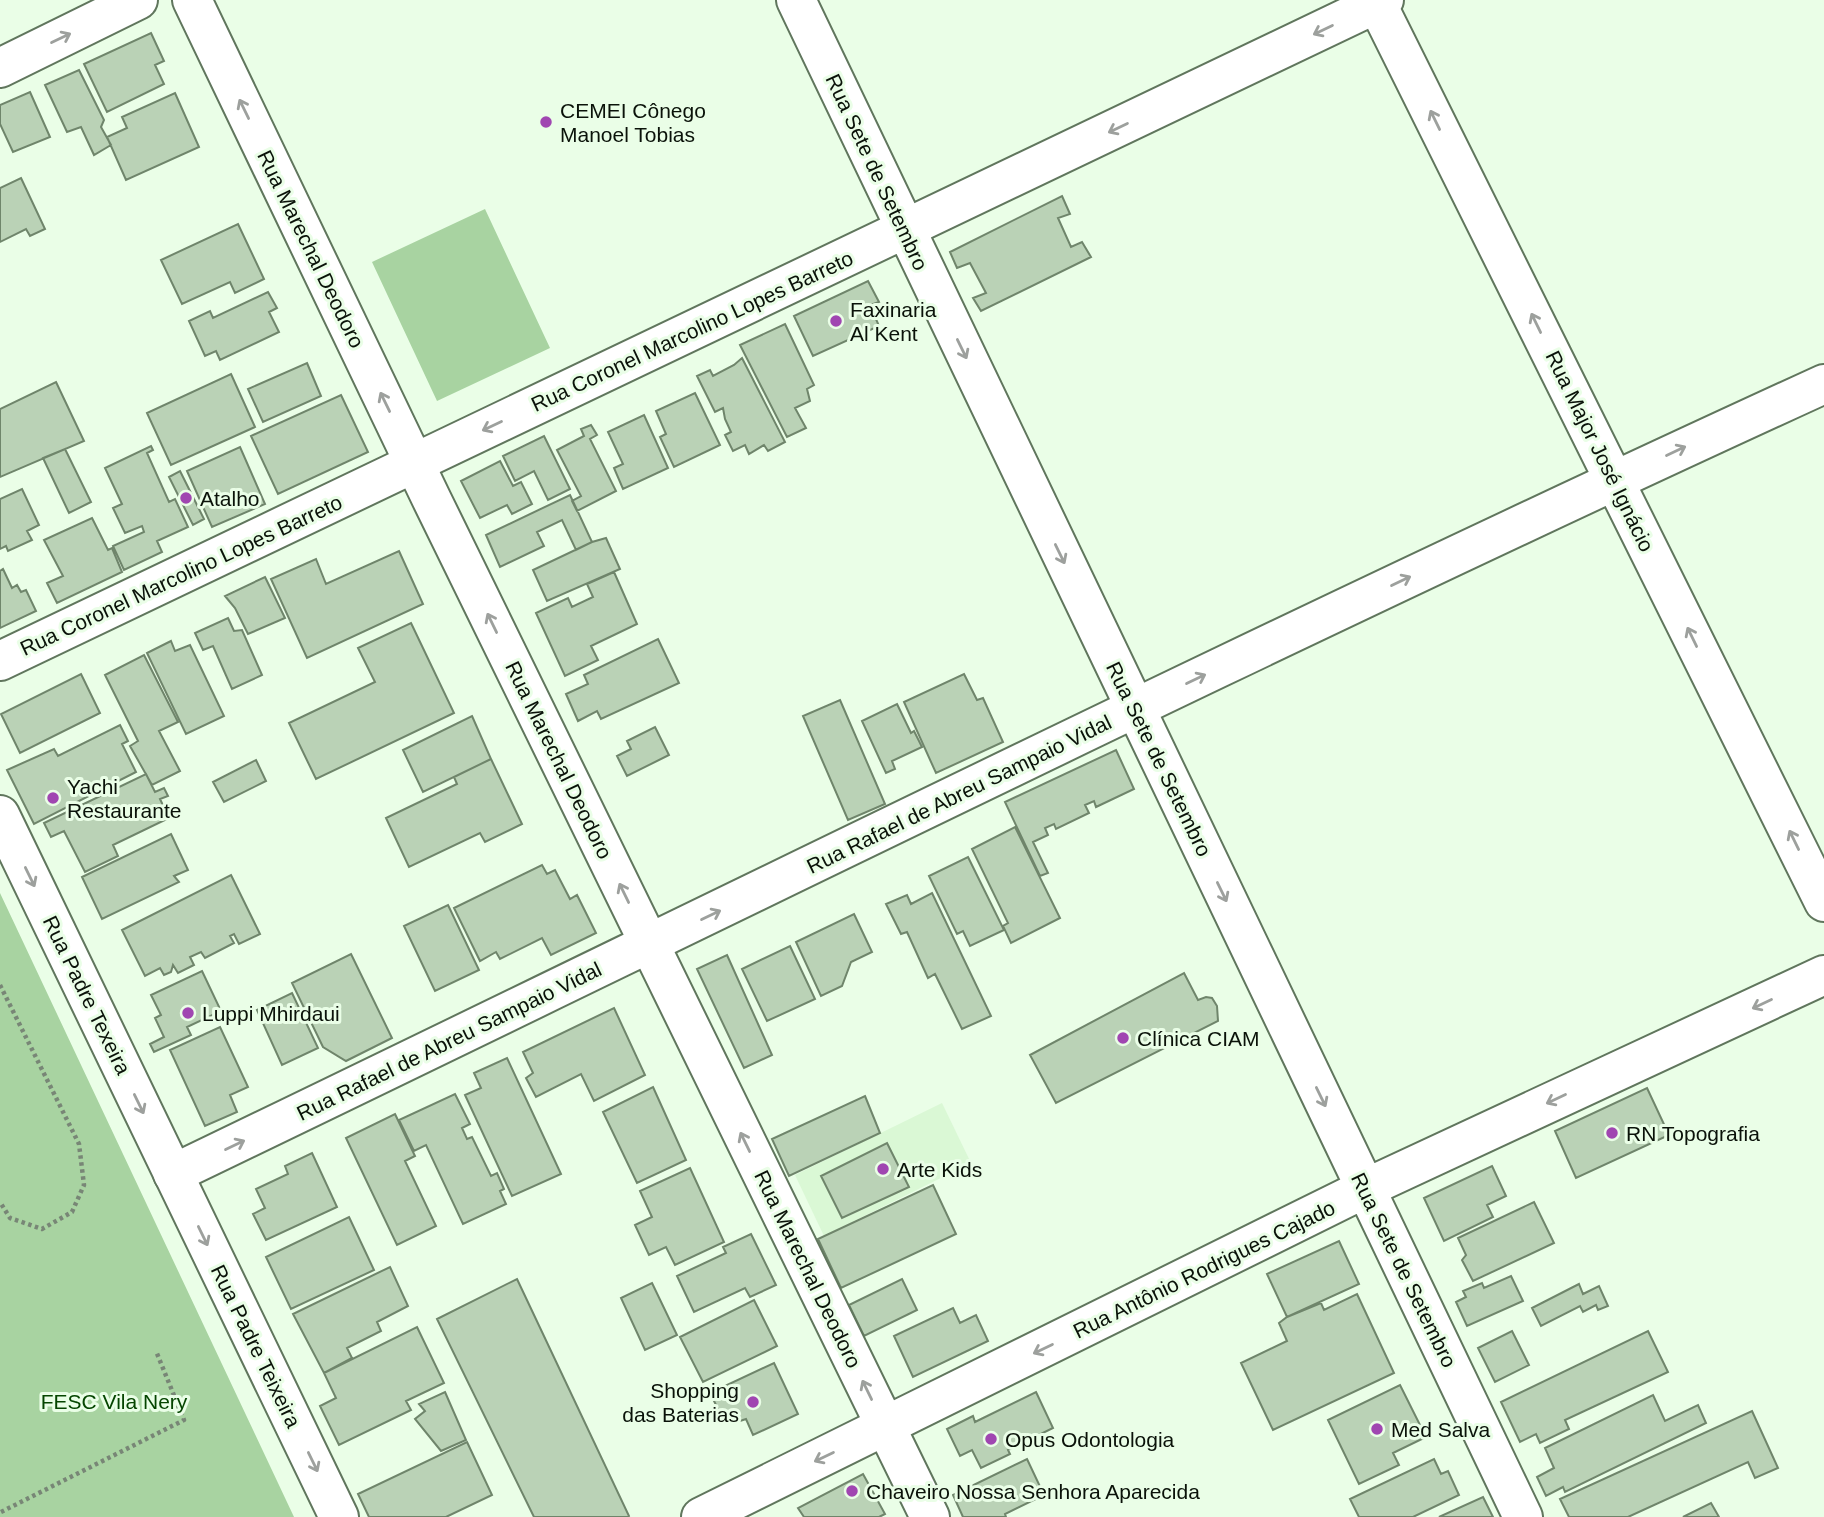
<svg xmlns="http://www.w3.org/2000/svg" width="1824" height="1517" viewBox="0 0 1824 1517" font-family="Helvetica,sans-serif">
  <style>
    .built { fill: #daf8d5 }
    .green { fill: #a8d3a1 }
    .building { fill: #bad2b6; stroke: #6f856b; stroke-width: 2 }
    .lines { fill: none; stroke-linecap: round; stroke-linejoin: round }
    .minor-casing { stroke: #60765d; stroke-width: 42 }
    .major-casing { stroke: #60765d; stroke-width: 42 }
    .path { stroke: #788676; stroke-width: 4.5; stroke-dasharray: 3.5 3.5; stroke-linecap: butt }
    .minor { stroke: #fff; stroke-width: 38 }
    .major { stroke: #fff; stroke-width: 38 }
    .oneway { stroke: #9da09d }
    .poi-dot { fill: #a046b1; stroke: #eafee7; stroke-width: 2.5 }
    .labels { text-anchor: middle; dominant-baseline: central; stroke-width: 6; stroke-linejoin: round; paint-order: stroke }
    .poi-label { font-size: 21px; fill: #0a1209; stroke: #eafee7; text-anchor: start }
    .street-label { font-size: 21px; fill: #0a1209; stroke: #eafee7 }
    .park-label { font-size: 21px; fill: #054500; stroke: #eafee7 }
  </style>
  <rect width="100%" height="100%" fill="#eafee7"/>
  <!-- built -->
  <path class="built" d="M942,1103L971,1163L824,1236L795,1175Z"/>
  <!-- green -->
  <path class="green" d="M485,209L550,348L437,401L372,262Z
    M0,893L294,1517H0Z"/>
  <!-- building -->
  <path class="building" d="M151,33L164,61L155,65L164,84L107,112L84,64Z
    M79,70L104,120L101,127L111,145L94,155L81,127L67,132L45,85Z
    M30,92L50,137L13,152L0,124V105Z
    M175,93L199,147L126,180L107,137L127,128L122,117Z
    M21,178L45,229L30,236L26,229L0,242V188Z
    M1062,196L1070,214L1058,218L1071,247L1082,242L1091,257L981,311L973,298L986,293L970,263L957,268L950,252Z
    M238,224L264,279L235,293L230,282L182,304L161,260Z
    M868,281L879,302L870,305L879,326L813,356L794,316Z
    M268,292L277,308L269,312L279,332L220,360L216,351L205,356L189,321L210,311L213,318Z
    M785,324L814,385L807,389L810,401L795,408L806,428L787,437L740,345Z
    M742,358L785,442L768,451L764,445L749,454L745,445L733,451L725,435L731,432L725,419L723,408L715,412L697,376L710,370L713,376L734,365Z
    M307,363L321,396L263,422L248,389Z
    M231,374L255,427L171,465L147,413Z
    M56,382L84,441L0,477V409Z
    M695,393L720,445L674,467L660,437L666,434L656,411Z
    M341,395L368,452L278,494L251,436Z
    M644,415L668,468L623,489L614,468L623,464L608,432Z
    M591,425L597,435L590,439L616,491L577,511L572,501L581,496L557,450L584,436L581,429Z
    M544,436L570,489L548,500L534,471L515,481L503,456Z
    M151,446L153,450L147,453L169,502L175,499L188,527L157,541L162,552L124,570L113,546L144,532L142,526L125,533L113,508L122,504L105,468Z
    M240,447L265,504L212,527L187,471Z
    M65,449L91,502L69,513L43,458Z
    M500,461L513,486L521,482L532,504L512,514L507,505L480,518L461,481Z
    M180,471L204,519L193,525L169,477Z
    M22,489L39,525L27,531L32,540L8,551L6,546L0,549V499Z
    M570,495L592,542L576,550L562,520L537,532L544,546L500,567L486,535Z
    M92,518L108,550L112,548L122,572L57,603L47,583L63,576L44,540Z
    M606,538L620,569L547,601L533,570L592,542Z
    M399,551L423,604L307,658L271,579L316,559L326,584Z
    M3,569L12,588L17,585L21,592L26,590L36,611L0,628V571Z
    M614,572L637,624L591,646L598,660L565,676L536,613L568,598L572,607L593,597L587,584Z
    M265,577L285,618L248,634L235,608L225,596Z
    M228,618L234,631L242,630L262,675L232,689L213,646L203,650L195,633Z
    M411,623L454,713L316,779L289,723L375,682L358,648Z
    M658,639L679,683L601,719L597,711L578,721L566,694L588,684L584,675Z
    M171,641L175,651L190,645L224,716L186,734L147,653Z
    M144,655L178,722L159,731L180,771L152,785L130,746L138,741L105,675Z
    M81,674L100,713L20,753L1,714Z
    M964,674L977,700L983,698L1003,742L936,773L904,702Z
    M840,700L885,804L848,820L803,716Z
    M897,704L911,733L914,731L922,747L892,761L895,769L886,773L862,721Z
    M472,716L491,759L423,792L403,750Z
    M120,725L128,741L122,744L136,772L34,824L7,770L54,749L58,756Z
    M655,727L669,755L627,776L617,756L631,749L627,741Z
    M1116,750L1134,789L1096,807L1094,801L1085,805L1089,813L1056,829L1054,824L1045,828L1048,835L1033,842L1048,873L1040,876L1005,802Z
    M491,759L522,824L485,842L480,833L409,867L386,818L457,784L454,777Z
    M256,760L266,781L224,802L213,782Z
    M146,774L155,792L164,788L168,796L160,799L169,818L113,845L118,856L85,872L64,831L51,837L44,823Z
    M1015,827L1060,918L1011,943L1003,926L1008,923L972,849Z
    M171,834L188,870L174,876L179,882L102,919L82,877Z
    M968,857L1004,930L970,946L963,931L957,934L929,876Z
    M542,865L547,874L555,870L570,899L577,895L596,933L551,955L542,938L500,959L496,952L480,961L454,908Z
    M231,875L260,934L239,944L234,934L230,936L234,943L205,958L201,952L190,957L194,965L178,973L173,965L171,972L164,975L160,968L145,976L122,930Z
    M932,893L991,1016L962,1029L935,974L928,978L907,932L901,934L886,904L907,895L911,904Z
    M448,905L479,970L435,991L404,926Z
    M854,914L872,952L851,962L842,986L821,996L796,942Z
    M790,946L815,999L767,1021L742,969Z
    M351,954L392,1038L346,1061L323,1047L292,983Z
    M727,955L772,1055L744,1068L697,969Z
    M202,971L221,1011L187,1027L191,1035L154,1052L150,1044L164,1037L155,1018L161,1015L151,995Z
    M1184,973L1198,1000L1206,997L1212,998L1217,1006L1218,1021L1056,1103L1030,1055Z
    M292,993L318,1048L282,1065L257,1010Z
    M614,1008L645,1075L594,1101L581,1074L536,1097L526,1078L533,1073L523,1052Z
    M220,1027L248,1087L230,1095L237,1112L205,1126L170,1050Z
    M507,1058L561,1174L512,1196L465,1095L481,1088L474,1073Z
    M653,1087L686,1160L637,1183L603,1112Z
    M1647,1088L1669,1135L1576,1178L1555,1131Z
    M455,1094L470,1124L462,1128L467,1139L472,1137L491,1176L497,1173L504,1189L500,1191L506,1204L463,1224L426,1145L414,1151L399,1120Z
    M865,1096L880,1133L789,1176L772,1139Z
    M395,1114L415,1156L405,1161L436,1226L397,1245L346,1138Z
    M887,1143L909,1187L842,1218L821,1176Z
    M312,1153L337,1207L266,1240L253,1214L265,1208L256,1189L288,1174L285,1166Z
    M1492,1166L1506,1196L1487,1205L1493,1217L1444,1241L1424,1198Z
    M690,1168L724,1242L675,1265L666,1247L649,1255L635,1225L652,1217L640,1191Z
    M933,1185L956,1234L841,1288L818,1239Z
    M1534,1202L1554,1243L1473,1281L1462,1260L1466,1255L1458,1238Z
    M349,1217L374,1270L291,1309L266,1257Z
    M751,1234L776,1285L750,1297L745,1288L694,1312L677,1276L726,1253L723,1247Z
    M1339,1241L1359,1284L1287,1317L1267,1274Z
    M390,1267L408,1306L377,1322L381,1331L347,1348L352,1358L324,1373L293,1314Z
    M1511,1276L1523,1301L1467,1326L1456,1302L1466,1297L1463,1291L1482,1283L1484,1288Z
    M517,1279L629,1516L628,1517H534L437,1319Z
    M902,1279L917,1310L864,1336L849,1305Z
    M652,1283L677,1335L645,1350L621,1298Z
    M1579,1284L1583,1294L1599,1286L1608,1306L1598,1310L1596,1305L1583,1312L1580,1306L1541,1326L1532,1308Z
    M1357,1294L1394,1373L1273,1430L1241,1363L1287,1341L1279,1323L1287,1317L1321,1303L1324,1310Z
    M754,1300L777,1346L703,1382L680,1337Z
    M953,1308L960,1323L976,1315L988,1341L913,1377L894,1336Z
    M417,1327L444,1383L406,1401L411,1410L339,1445L320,1406L336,1398L324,1373Z
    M1512,1331L1529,1365L1495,1382L1478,1348Z
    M1648,1331L1668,1372L1565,1420L1569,1429L1540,1443L1536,1434L1520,1442L1501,1402Z
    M774,1363L798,1414L753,1435L746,1419L740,1421L735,1411L722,1417L710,1393Z
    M1400,1385L1426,1437L1393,1453L1399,1465L1359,1484L1328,1420Z
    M445,1392L466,1440L441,1451L415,1419L425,1411L419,1404Z
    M1036,1392L1053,1428L1008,1450L1010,1454L981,1468L972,1450L960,1456L947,1429L973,1416L975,1422Z
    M1653,1395L1665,1421L1698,1405L1706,1423L1565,1492L1563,1487L1546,1496L1537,1477L1554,1468L1545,1448Z
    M1752,1411L1778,1468L1755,1478L1748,1462L1628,1517H1569L1560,1499Z
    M467,1442L492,1495L446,1517H369L358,1494Z
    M1027,1459L1044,1495L1005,1514L1006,1517H963L953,1495Z
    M1434,1459L1441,1474L1448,1471L1459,1495L1413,1517H1359L1350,1499Z
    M863,1474L885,1514L879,1517H804L798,1508Z
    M1483,1497L1493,1517H1439Z
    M1711,1503L1719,1517H1683Z"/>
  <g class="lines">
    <defs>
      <path id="minor" d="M796,0L1523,1517
        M1375,0L1824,902
        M0,68L138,0
        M0,661L1384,0
        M173,1174C723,909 1269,638 1824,384
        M701,1517L1364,1189L1824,975"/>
      <path id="major" d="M192,0L431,498L930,1517
        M0,815L339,1517"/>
    </defs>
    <!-- minor casing -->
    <use href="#minor" class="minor-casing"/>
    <!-- major casing -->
    <use href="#major" class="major-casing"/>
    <!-- path -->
    <path class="path" d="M0,985L79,1144L84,1185L72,1212L42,1229L10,1218L0,1202
      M1,1512L184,1420L156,1351"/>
    <!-- minor -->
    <use href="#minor" class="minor"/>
    <!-- major -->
    <use href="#major" class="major"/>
  </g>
  <!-- one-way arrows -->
  <defs><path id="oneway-shaft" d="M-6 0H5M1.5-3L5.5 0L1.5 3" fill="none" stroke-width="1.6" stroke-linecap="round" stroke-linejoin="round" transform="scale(1.75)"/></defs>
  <g class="oneway">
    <use href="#oneway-shaft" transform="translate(1323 30) rotate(154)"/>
    <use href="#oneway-shaft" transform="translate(61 38) rotate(-26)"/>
    <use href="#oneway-shaft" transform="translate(244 109) rotate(-116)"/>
    <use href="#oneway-shaft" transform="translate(1435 120) rotate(-116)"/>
    <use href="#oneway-shaft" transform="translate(1118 128) rotate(154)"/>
    <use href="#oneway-shaft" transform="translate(1536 323) rotate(-116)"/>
    <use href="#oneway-shaft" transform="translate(962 349) rotate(64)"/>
    <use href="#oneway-shaft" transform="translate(385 402) rotate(-116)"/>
    <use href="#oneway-shaft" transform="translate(492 426) rotate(155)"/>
    <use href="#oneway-shaft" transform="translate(1676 451) rotate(-25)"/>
    <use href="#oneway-shaft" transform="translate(1060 554) rotate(64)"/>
    <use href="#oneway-shaft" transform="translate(1401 581) rotate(-26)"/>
    <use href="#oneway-shaft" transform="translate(492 623) rotate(-116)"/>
    <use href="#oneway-shaft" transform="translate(1692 637) rotate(-116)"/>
    <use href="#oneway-shaft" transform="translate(1196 679) rotate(-26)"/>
    <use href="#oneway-shaft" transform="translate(1794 840) rotate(-116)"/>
    <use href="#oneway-shaft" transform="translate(30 877) rotate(64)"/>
    <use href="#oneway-shaft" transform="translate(1222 892) rotate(64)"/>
    <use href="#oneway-shaft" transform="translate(624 893) rotate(-116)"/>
    <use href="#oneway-shaft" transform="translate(711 915) rotate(-26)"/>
    <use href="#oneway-shaft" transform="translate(1762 1004) rotate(155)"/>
    <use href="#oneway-shaft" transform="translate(1321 1097) rotate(64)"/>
    <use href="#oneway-shaft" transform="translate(1556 1099) rotate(155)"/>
    <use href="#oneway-shaft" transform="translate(139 1104) rotate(64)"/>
    <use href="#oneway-shaft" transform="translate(745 1142) rotate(-116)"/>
    <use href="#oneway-shaft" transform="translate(235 1145) rotate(-26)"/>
    <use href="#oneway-shaft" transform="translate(203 1236) rotate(64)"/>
    <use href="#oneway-shaft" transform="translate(1043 1349) rotate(154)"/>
    <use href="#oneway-shaft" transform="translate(867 1390) rotate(-116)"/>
    <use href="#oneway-shaft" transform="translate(824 1457) rotate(154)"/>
    <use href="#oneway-shaft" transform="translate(313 1462) rotate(64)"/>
  </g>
  <!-- markers -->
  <g class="poi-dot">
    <circle cx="546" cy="122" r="7"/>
    <circle cx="836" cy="321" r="7"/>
    <circle cx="186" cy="498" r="7"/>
    <circle cx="53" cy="798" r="7"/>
    <circle cx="188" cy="1013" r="7"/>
    <circle cx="1123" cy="1038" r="7"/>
    <circle cx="1612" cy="1133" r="7"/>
    <circle cx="883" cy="1169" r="7"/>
    <circle cx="753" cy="1402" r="7"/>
    <circle cx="1377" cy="1429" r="7"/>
    <circle cx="991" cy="1439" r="7"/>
    <circle cx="852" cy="1491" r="7"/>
  </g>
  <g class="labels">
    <!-- poi labels -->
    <g class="poi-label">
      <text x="560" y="110">CEMEI Cônego<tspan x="560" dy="24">Manoel Tobias</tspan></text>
      <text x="850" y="309">Faxinaria<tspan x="850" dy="24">Al Kent</tspan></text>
      <text x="200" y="498">Atalho</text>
      <text x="67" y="786">Yachi<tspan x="67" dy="24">Restaurante</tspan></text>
      <text x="202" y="1013">Luppi Mhirdaui</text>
      <text x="1137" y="1038">Clínica CIAM</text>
      <text x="1626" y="1133">RN Topografia</text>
      <text x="897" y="1169">Arte Kids</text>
      <text x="739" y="1390" text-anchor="end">Shopping<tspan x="739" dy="24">das Baterias</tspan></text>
      <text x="1391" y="1429">Med Salva</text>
      <text x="1005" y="1439">Opus Odontologia</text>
      <text x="866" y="1491">Chaveiro Nossa Senhora Aparecida</text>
    </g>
    <!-- street labels -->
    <g class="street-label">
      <text transform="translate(877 172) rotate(65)">Rua Sete de Setembro</text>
      <text transform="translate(311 249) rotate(64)">Rua Marechal Deodoro</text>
      <text transform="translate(692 331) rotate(-25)">Rua Coronel Marcolino Lopes Barreto</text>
      <text transform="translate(1600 451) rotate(64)">Rua Major José Ignácio</text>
      <text transform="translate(181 575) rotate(-25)">Rua Coronel Marcolino Lopes Barreto</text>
      <text transform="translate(1159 759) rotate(64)">Rua Sete de Setembro</text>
      <text transform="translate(559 760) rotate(64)">Rua Marechal Deodoro</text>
      <text transform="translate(959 794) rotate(-26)">Rua Rafael de Abreu Sampaio Vidal</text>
      <text transform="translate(87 995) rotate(64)">Rua Padre Texeira</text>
      <text transform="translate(449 1041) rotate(-26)">Rua Rafael de Abreu Sampaio Vidal</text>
      <text transform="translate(808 1269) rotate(64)">Rua Marechal Deodoro</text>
      <text transform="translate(1204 1269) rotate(-26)">Rua Antônio Rodrigues Cajado</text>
      <text transform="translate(1404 1270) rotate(64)">Rua Sete de Setembro</text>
      <text transform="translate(256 1346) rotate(64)">Rua Padre Teixeira</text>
    </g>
    <!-- park labels -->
    <g class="park-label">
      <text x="114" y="1401">FESC Vila Nery</text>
    </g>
  </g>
</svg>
